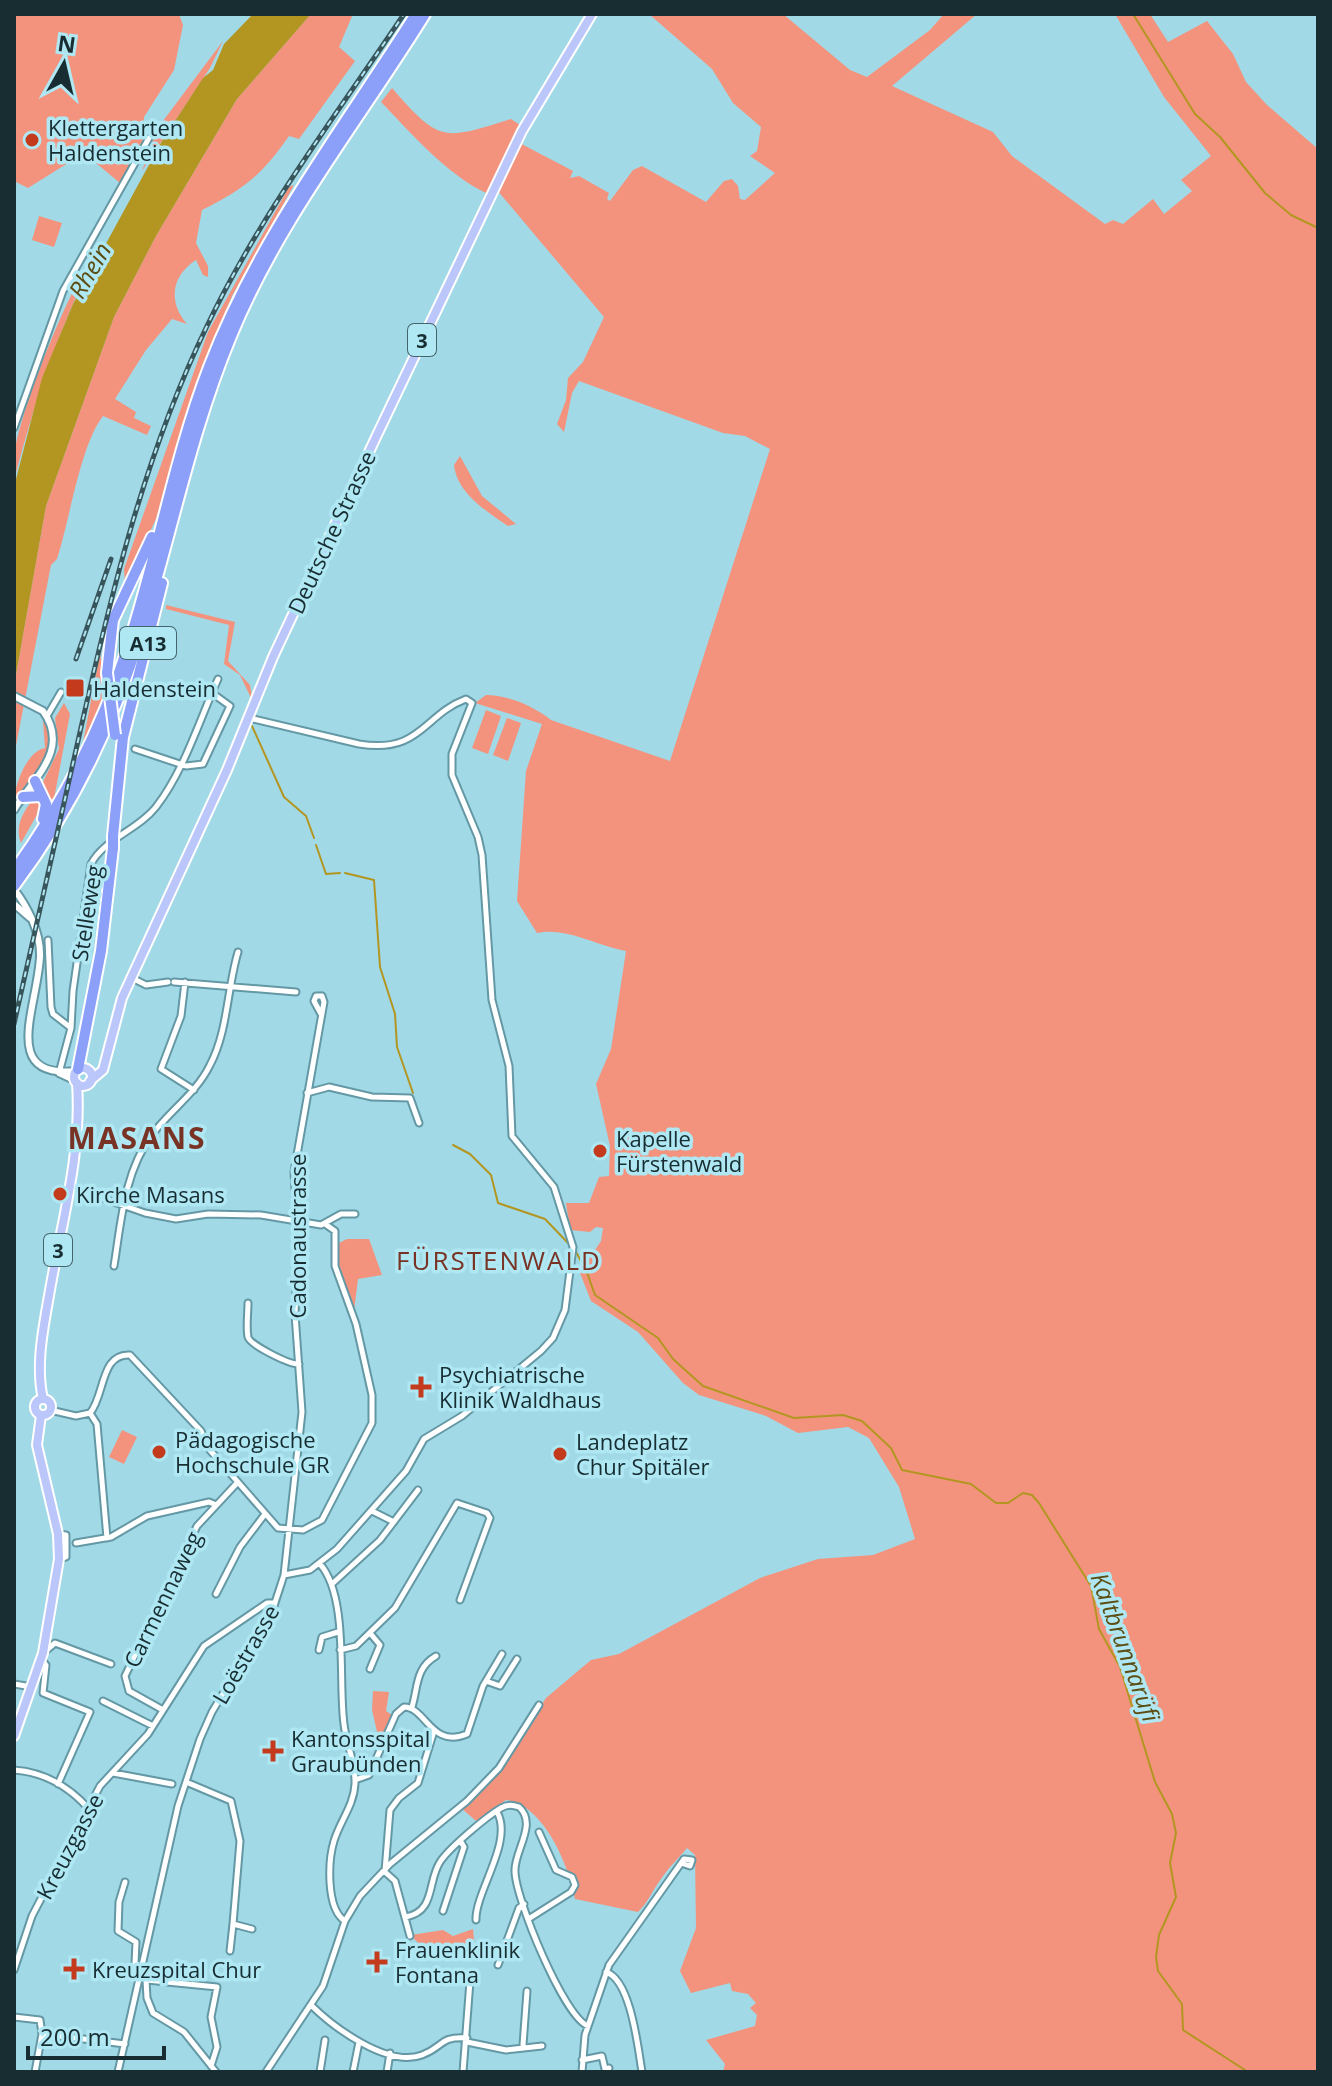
<svg xmlns="http://www.w3.org/2000/svg" width="1332" height="2086" viewBox="0 0 1332 2086" font-family="'Open Sans',sans-serif">
  <style>
    .green { fill: #f4937d }
    .water { fill: #b39622 }
    .lines { fill: none; stroke-linecap: round; stroke-linejoin: round }
    .stream { stroke: #b39622; stroke-width: 2 }
    .minor-casing { stroke: #6398a4; stroke-width: 9 }
    .tertiary-casing { stroke: #6398a4; stroke-width: 10 }
    .primary-casing { stroke: #fff; stroke-width: 12 }
    .motorway-casing { stroke: #fff; stroke-width: 14 }
    .minor { stroke: #fff; stroke-width: 5 }
    .tertiary { stroke: #fff; stroke-width: 6 }
    .primary { stroke: #bbc6fb; stroke-width: 8 }
    .motorway { stroke: #8da0f9; stroke-width: 10 }
    .rail-casing { stroke: #38555c; stroke-width: 5 }
    .rail { stroke: #afe7f3; stroke-width: 2; stroke-dasharray: 6; stroke-linecap: butt }
    .motorway-bridge-casing { stroke: #fff; stroke-width: 14; stroke-linecap: butt }
    .motorway-bridge { stroke: #8da0f9; stroke-width: 10 }
    .poi-dot { fill: #c43a1d; stroke: #afe7f3; stroke-width: 3 }
    .labels { text-anchor: middle; dominant-baseline: central; stroke-width: 7; stroke-linejoin: round; paint-order: stroke }
    .shield { fill: #afe7f3; stroke: #45656c; stroke-width: 2 }
    .shield-label { font-size: 20px; font-weight: bold; fill: #172d32 }
    .poi-label { font-size: 22px; fill: #172d32; stroke: #afe7f3; text-anchor: start }
    .street-label { font-size: 22px; fill: #172d32; stroke: #afe7f3 }
    .water-label { font-size: 24px; font-style: italic; fill: #5c4d13; stroke: #afe7f3 }
    .quarter-label { font-size: 26px; letter-spacing: 2px; fill: #783324; stroke: #afe7f3 }
    .district-label { font-size: 30px; font-weight: bold; letter-spacing: 2px; fill: #783324; stroke: #afe7f3 }
  </style>
  <rect width="100%" height="100%" fill="#a2d9e6"/>
  <!-- green -->
  <path class="green" d="M14,14H179L183,25L174,70L144,117V140L120,183L84,153L28,188L14,181Z
    M311,14H353L339,47L355,61L299,139L289,136C262,175 244,189 202,210L196,243L208,266V277L203,275L196,260C171,276 168,302 187,324L172,319L146,350L115,399L136,412L134,418L151,426L147,435L103,416C80,446 70,519 57,559L51,565L14,756V686L46,506L114,317L156,236L237,99Z
    M649,14H783L850,70L867,77L930,30L944,14H977L892,86L993,132L1012,156L1105,224L1113,220L1123,224L1153,199L1164,214L1192,191L1181,180L1211,156L1164,97L1115,14H1150L1168,42L1207,21L1233,54L1246,82L1267,105L1318,149V2072H723L725,2064L706,2040L755,2026L757,2015L750,2008L756,2003L748,1994L732,1991L730,1983L691,1993L680,1971L696,1928L695,1855L687,1848C678,1859 669,1867 661,1879C652,1891 649,1901 638,1912L575,1899C569,1866 544,1805 506,1800L476,1821L460,1807L497,1774L546,1698L591,1660L619,1654L760,1578L818,1559L873,1555L915,1539L899,1487L869,1438L848,1427L798,1433L766,1416L699,1395L683,1383L638,1332L591,1301L580,1273L601,1241L603,1228L596,1227L590,1232L570,1230L566,1203H589L599,1177L609,1176L610,1146L596,1084L611,1049L626,951C596,946 568,927 537,933L517,901L526,771L542,724L475,703L486,695C508,695 534,706 551,720L670,761L770,449L745,436L723,433L579,381L572,393L564,432L557,424L566,400L568,378L583,362L604,317L497,190L486,193C445,173 412,134 381,102L392,88C439,142 443,141 511,119L520,125L512,139L573,171L570,178L579,176L609,193L607,199L610,201L633,170L642,166L706,202L724,181L732,179L738,186L740,199L745,200L775,173L750,156L757,151L761,127L733,103L712,69Z
    M223,41L210,68L142,171L157,129Z
    M294,185L232,296L199,377L156,519L125,584L124,569L208,332L289,187Z
    M39,216L62,223L54,247L32,240Z
    M100,247C61,322 35,399 14,481C14,471 13,459 15,449C23,405 71,280 100,247Z
    M460,456L482,496L516,524L508,526C486,511 457,493 454,465Z
    M166,605L235,622L228,661L250,685L253,702L240,675L224,664L229,625L166,609Z
    M100,653L106,692L82,748Z
    M64,703L70,714L54,799L50,801L41,786L59,749L55,718Z
    M486,710L501,716L488,754L472,748Z
    M507,718L521,723L508,761L493,755Z
    M43,721C64,747 30,782 14,803C14,785 27,751 45,748Z
    M35,797L42,806L21,843C14,826 24,810 35,797Z
    M347,1239H369L382,1275L358,1279L354,1311L338,1268L337,1244Z
    M122,1430L137,1437L124,1464L109,1457Z
    M373,1691L389,1692L386,1711L392,1715L384,1732L378,1736L372,1710Z
    M473,1929L475,1950C452,1955 426,1956 411,1935L443,1930L453,1936Z"/>
  <!-- water -->
  <path class="water" d="M253,14H311L237,99L156,236L114,317L46,506L14,686V487L42,378L73,304L162,141L203,78L213,70L224,44Z"/>
  <g class="lines">
    <!-- stream -->
    <path class="stream" d="M1133,14L1195,114L1220,137L1265,193L1291,215L1318,228
      M252,726L284,797L306,816L314,838
      M316,845L326,874L340,873
      M345,873L374,880L380,967L395,1014L397,1047L413,1093
      M453,1145L470,1154L491,1175L498,1203L545,1219L568,1243
      M576,1252L582,1263
      M585,1267L595,1295L658,1338L673,1359L703,1386L794,1418L843,1415L862,1421L891,1448L902,1470L971,1484L996,1503H1008L1023,1493L1032,1495L1039,1503L1091,1586L1099,1629L1120,1667L1155,1782L1172,1814L1176,1833L1170,1863L1176,1897L1159,1935L1156,1957L1158,1971L1182,2004L1183,2030L1248,2072"/>
    <defs>
      <path id="minor" d="M14,428L63,291L149,138
        M47,716L61,692
        M249,718L359,744C421,754 423,715 466,699L472,703L452,754V775L478,837L482,855L492,1000L509,1066L512,1136L554,1187L573,1247L565,1310L553,1338L541,1351L462,1416L424,1439L406,1471L337,1549L310,1570L284,1575
        M135,749L186,766L203,764L230,706L212,693
        M48,940L51,1007L53,1014L71,1028
        M132,978L146,985L168,982
        M174,982L296,992
        M185,982L181,1016L161,1069L194,1090
        M321,1014L314,1001L316,996H322
        M59,1073L71,1028L73,991L91,864C104,839 138,830 156,807C184,771 199,721 218,679
        M307,1093L329,1087L372,1097L410,1098L419,1123
        M71,1187L145,1213L176,1219L208,1214L261,1215L321,1225L341,1214H355
        M114,1266C121,1223 124,1173 151,1136C169,1111 196,1094 210,1065C228,1031 227,989 238,952
        M248,1303C248,1313 246,1327 248,1337C250,1345 290,1365 299,1364
        M50,1410L76,1416L90,1413C105,1396 100,1353 130,1355L201,1431L209,1449L278,1528L303,1530L322,1520L372,1423V1395L356,1324L335,1266V1231L325,1224
        M90,1413L97,1424L107,1538
        M372,1511L394,1522
        M58,1534L66,1535V1557L60,1559
        M76,1543L111,1537L147,1516L209,1502L214,1504
        M320,1564C349,1597 338,1681 344,1724C346,1744 356,1763 355,1784C354,1805 340,1821 334,1841C328,1861 326,1909 345,1921
        M332,1584L380,1540L418,1490
        M216,1594L240,1547L265,1514
        M370,1633L380,1645L370,1669
        M319,1650L322,1637L338,1632
        M340,1650L356,1646L395,1608L457,1503L487,1513L490,1518L460,1600
        M43,1653L55,1643L111,1664
        M41,1659L46,1665L43,1693L90,1712L58,1784
        M486,1681L500,1686L517,1659
        M14,1684L32,1687
        M103,1701L153,1726
        M412,1707C418,1688 415,1668 436,1656
        M163,1710L129,1691L125,1676L197,1526L238,1482
        M14,1770C44,1772 69,1787 88,1808
        M113,1773L172,1784
        M355,1780L369,1775L396,1714L404,1707C426,1707 431,1749 467,1734L483,1686L502,1654
        M186,1782L231,1801L240,1841L233,1924L252,1929
        M385,1871L390,1810L399,1798L418,1783L434,1731
        M385,1872L395,1881L410,1936
        M125,1882L119,1902L118,1931L136,1942L135,1963L141,1967
        M443,1911L464,1847L461,1842
        M406,1917C436,1911 427,1882 440,1862C449,1848 486,1817 501,1808C508,1804 513,1805 519,1807C538,1824 514,1851 515,1871C515,1898 564,2017 588,2026
        M530,1918L571,1892L575,1885L572,1877L556,1870L539,1832
        M476,1920C475,1892 514,1841 497,1812
        M230,1951L233,1924
        M498,1965L519,1908L524,1904
        M14,1970L32,1916L100,1786L148,1734L204,1646L267,1603H275
        M606,1972C631,1980 638,2048 642,2072
        M146,1980L147,1998L153,2013L184,2032L216,2072
        M147,1980L217,1987L211,2017L217,2047L211,2066
        M311,2005C333,2027 388,2068 422,2055C444,2047 439,2036 467,2038
        M14,2017L40,2020L42,2034L125,2044
        M467,2042L506,2050L542,2046
        M523,2045L527,1991
        M582,2060L602,2056L605,2069L609,2068
        M35,2072L42,2034
        M118,2072L178,1806L200,1739L212,1712L272,1612L284,1575L302,1412L295,1314L298,1239L294,1172L324,1002L322,996
        M266,2072L323,1986L345,1921L360,1896L390,1864L467,1801L499,1768L539,1705
        M320,2072L325,2040
        M353,2072L359,2042
        M387,2072L390,2053
        M463,2072L470,1981
        M582,2072L585,2035L609,1965L684,1859L692,1860L690,1866L684,1864"/>
      <path id="tertiary" d="M14,696L43,711C71,750 33,778 14,810
        M14,889C27,906 41,932 40,957C37,1009 0,1079 76,1071
        M14,904L30,918
        M59,1073L74,1080"/>
      <path id="primary" d="M74 1077a9 9 0 1 1 18 0a9 9 0 1 1-18 0Z
        M90,1081L103,1070L122,998L227,770L273,657L377,435L522,131L592,14
        M43,1399C35,1364 44,1325 50,1290C62,1221 82,1153 77,1083
        M35 1407a8 8 0 1 1 16 0a8 8 0 1 1-16 0Z
        M14,1736L43,1653L59,1559L58,1534L37,1445L41,1415"/>
      <path id="motorway" d="M107,673L113,620L152,537
        M35,781L46,804L43,819
        M23,797L40,796
        M113,836L123,737L162,583
        M14,871C63,803 103,726 128,646C158,554 174,458 209,367C259,237 342,131 416,14
        M14,886C71,810 114,722 141,632C172,532 191,432 231,336C279,219 359,121 425,14
        M78,1069L101,951L113,848"/>
    </defs>
    <!-- minor casing -->
    <use href="#minor" class="minor-casing"/>
    <!-- tertiary casing -->
    <use href="#tertiary" class="tertiary-casing"/>
    <!-- primary casing -->
    <use href="#primary" class="primary-casing"/>
    <!-- motorway casing -->
    <use href="#motorway" class="motorway-casing"/>
    <!-- minor -->
    <use href="#minor" class="minor"/>
    <!-- tertiary -->
    <use href="#tertiary" class="tertiary"/>
    <!-- primary -->
    <use href="#primary" class="primary"/>
    <!-- motorway -->
    <use href="#motorway" class="motorway"/>
    <defs>
      <path id="rail" d="M76,659L111,559
        M14,1024C35,930 57,835 78,741C110,598 143,458 207,326C261,213 335,117 404,14"/>
    </defs>
    <!-- rail casing -->
    <use href="#rail" class="rail-casing"/>
    <!-- rail -->
    <use href="#rail" class="rail"/>
    <defs>
      <path id="motorway-bridge" d="M107,673L115,735
        M113,848V836"/>
    </defs>
    <!-- motorway-bridge casing -->
    <use href="#motorway-bridge" class="motorway-bridge-casing"/>
    <!-- motorway-bridge -->
    <use href="#motorway-bridge" class="motorway-bridge"/>
  </g>
  <!-- markers -->
  <g class="poi-dot">
    <circle cx="32" cy="140" r="8"/>
    <rect x="65" y="678" width="20" height="20" rx="4"/>
    <circle cx="600" cy="1151" r="8"/>
    <circle cx="60" cy="1194" r="8"/>
    <path d="M417 1375h8v8h8v8h-8v8h-8v-8h-8v-8h8z"/>
    <circle cx="159" cy="1452" r="8"/>
    <circle cx="560" cy="1454" r="8"/>
    <path d="M269 1739h8v8h8v8h-8v8h-8v-8h-8v-8h8z"/>
    <path d="M373 1950h8v8h8v8h-8v8h-8v-8h-8v-8h8z"/>
    <path d="M70 1957h8v8h8v8h-8v8h-8v-8h-8v-8h8z"/>
  </g>
  <g class="labels">
    <!-- shield labels -->
    <g class="shield">
      <rect x="408" y="324" width="28" height="32" rx="6"/>
      <rect x="120" y="627" width="56" height="32" rx="6"/>
      <rect x="44" y="1234" width="28" height="32" rx="6"/>
    </g>
    <g class="shield-label">
      <text x="422" y="340">3</text>
      <text x="148" y="643">A13</text>
      <text x="58" y="1250">3</text>
    </g>
    <!-- poi labels -->
    <g class="poi-label">
      <text x="48" y="127">Klettergarten<tspan x="48" dy="25">Haldenstein</tspan></text>
      <text x="93" y="688">Haldenstein</text>
      <text x="616" y="1138">Kapelle<tspan x="616" dy="25">Fürstenwald</tspan></text>
      <text x="76" y="1194">Kirche Masans</text>
      <text x="439" y="1374">Psychiatrische<tspan x="439" dy="25">Klinik Waldhaus</tspan></text>
      <text x="175" y="1439">Pädagogische<tspan x="175" dy="25">Hochschule GR</tspan></text>
      <text x="576" y="1441">Landeplatz<tspan x="576" dy="25">Chur Spitäler</tspan></text>
      <text x="291" y="1738">Kantonsspital<tspan x="291" dy="25">Graubünden</tspan></text>
      <text x="395" y="1949">Frauenklinik<tspan x="395" dy="25">Fontana</tspan></text>
      <text x="92" y="1969">Kreuzspital Chur</text>
    </g>
    <!-- street labels -->
    <g class="street-label">
      <text transform="translate(331 532) rotate(-65)">Deutsche Strasse</text>
      <text transform="translate(86 913) rotate(-81)">Stelleweg</text>
      <text transform="translate(297 1236) rotate(-90)">Cadonaustrasse</text>
      <text transform="translate(162 1599) rotate(-64)">Carmennaweg</text>
      <text transform="translate(245 1654) rotate(-60)">Loëstrasse</text>
      <text transform="translate(69 1846) rotate(-62)">Kreuzgasse</text>
    </g>
    <!-- water labels -->
    <g class="water-label">
      <text transform="translate(89 270) rotate(-60)">Rhein</text>
      <text transform="translate(1126 1647) rotate(70)">Kaltbrunnarüfi</text>
    </g>
    <!-- quarter labels -->
    <g class="quarter-label">
      <text x="499" y="1260">FÜRSTENWALD</text>
    </g>
    <!-- district labels -->
    <g class="district-label">
      <text x="137" y="1137">MASANS</text>
    </g>
  </g>
  <!-- border -->
  <rect width="1332" height="2086" fill="none" stroke="#172d32" stroke-width="32"/>
  <!-- north arrow -->
  <g transform="translate(64 64) rotate(8)" stroke="#afe7f3" stroke-width="6" paint-order="stroke">
  <path d="M0-6L14 30L0 20L-14 30Z" fill="#172d32"/>
  <text y="-12" font-size="22" font-weight="bold" text-anchor="middle" fill="#172d32">N</text>
  </g>
  <!-- scale -->
  <path d="M28 2046v12h136v-12" fill="none" stroke="#172d32" stroke-width="4"/>
  <text x="40" y="2046" font-size="24" fill="#172d32" stroke="#afe7f3" stroke-width="6" paint-order="stroke">200 m</text>
</svg>
